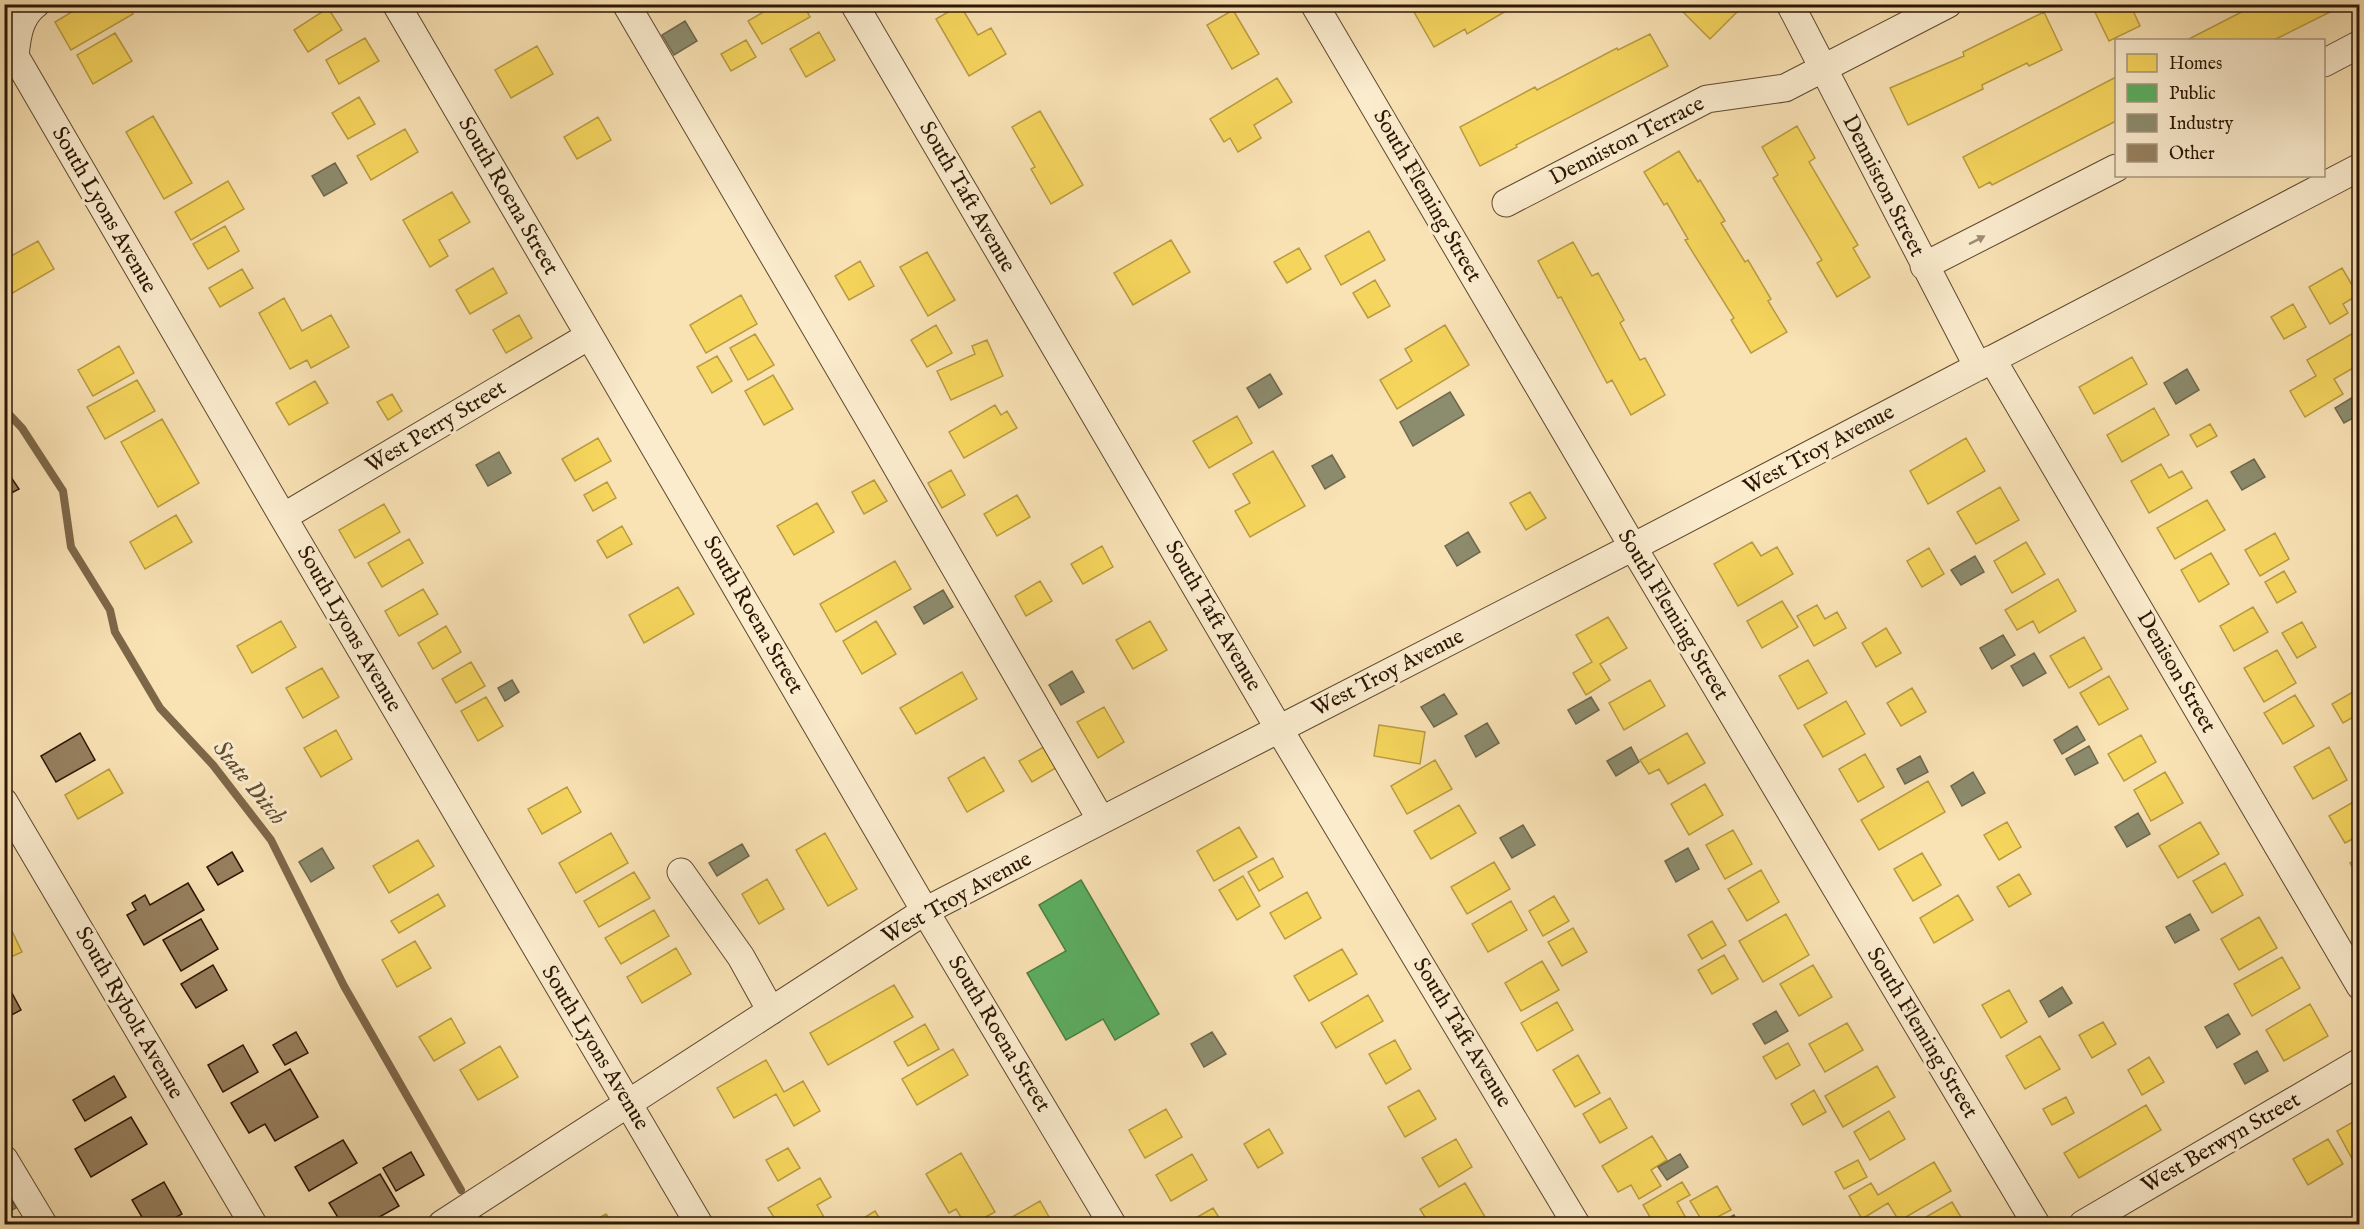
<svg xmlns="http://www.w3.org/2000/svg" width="2364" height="1229" viewBox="0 0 2364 1229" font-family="'IM FELL English',serif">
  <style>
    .homes { fill: #f6d55c; stroke: #b99c41; stroke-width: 1.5 }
    .public { fill: #5aae61; stroke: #4c8045; stroke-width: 1.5 }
    .industry { fill: #8c8c6e; stroke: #6f694e; stroke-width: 1.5 }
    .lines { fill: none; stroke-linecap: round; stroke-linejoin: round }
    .stream { stroke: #7d6749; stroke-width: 8 }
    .building { fill: #97805f; stroke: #2c1603; stroke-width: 1.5 }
    .minor-casing { stroke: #5f492f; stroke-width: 29 }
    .minor { stroke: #fbecce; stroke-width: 27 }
    .oneway { fill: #9e8c73 }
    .labels { text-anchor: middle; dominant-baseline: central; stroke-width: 6; stroke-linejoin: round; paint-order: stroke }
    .street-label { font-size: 22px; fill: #2c1603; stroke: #fbecce }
    .water-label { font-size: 24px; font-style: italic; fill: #624c32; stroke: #fbecce }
  </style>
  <rect width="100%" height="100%" fill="#f9e2b4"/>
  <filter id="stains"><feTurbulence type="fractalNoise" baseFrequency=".00333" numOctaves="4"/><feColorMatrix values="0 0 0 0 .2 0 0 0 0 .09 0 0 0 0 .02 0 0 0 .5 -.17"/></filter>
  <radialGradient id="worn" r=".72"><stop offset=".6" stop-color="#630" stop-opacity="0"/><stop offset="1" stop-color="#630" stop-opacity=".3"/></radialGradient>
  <!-- homes -->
  <path class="homes" d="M85,4H128L133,14L71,50L55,22Z
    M777,4H803L810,17L762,44L748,21Z
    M1428,4H1518L1467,34L1465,29L1434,47L1414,12Z
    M1682,4H1734L1739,10L1710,39L1682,11L1685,7Z
    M2091,4H2130L2140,26L2109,41Z
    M2257,4H2346L2274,40H2187Z
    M960,5L978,35L991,28L1006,54L969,76L936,19Z
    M328,8L342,30L308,52L294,30Z
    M1233,10L1259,54L1232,69L1207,25Z
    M2044,12L2062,50L2029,66L2027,63L1982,85L1983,89L1908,125L1890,88L1964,56L1963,52Z
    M819,32L835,60L806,77L790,49Z
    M115,33L132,61L93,84L77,55Z
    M1650,34L1668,66L1516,145L1517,147L1480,166L1460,127L1535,87L1537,90L1617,48L1618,50Z
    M365,38L379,61L339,84L326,60Z
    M746,40L756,57L731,71L721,54Z
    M537,46L553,74L511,98L495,70Z
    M2116,77V121L1992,185L1990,182L1979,188L1963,157Z
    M1277,78L1292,102L1254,125L1261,138L1238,152L1230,138L1224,142L1210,119Z
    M359,97L375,124L348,139L332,113Z
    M1040,111L1083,185L1051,204L1031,169L1035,167L1012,127Z
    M153,116L192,183L164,199L126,132Z
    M598,117L611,140L577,159L564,137Z
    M1797,126L1815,158L1809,162L1858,245L1853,248L1870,277L1837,297L1817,263L1822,260L1773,178L1778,175L1762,147Z
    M405,129L418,152L371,180L357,156Z
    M1679,151L1698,182L1700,180L1725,221L1721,223L1745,262L1748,260L1771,299L1768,301L1787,332L1751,353L1731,320L1734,318L1685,240L1688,239L1667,203L1664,205L1644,172Z
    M228,181L244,209L191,240L175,212Z
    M452,192L470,222L439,240L448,256L430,267L403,220Z
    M225,226L239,251L208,269L193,244Z
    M1369,231L1385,260L1341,285L1325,256Z
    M1171,240L1190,272L1133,305L1114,273Z
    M38,241L54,269L4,298V260Z
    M1573,242L1592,276L1598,273L1624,320L1620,323L1640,360L1645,358L1665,395L1631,415L1612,380L1607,383L1561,297L1558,298L1538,261Z
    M1299,248L1311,269L1287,283L1274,262Z
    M927,252L955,300L928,316L900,267Z
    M860,261L874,286L849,300L835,276Z
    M493,268L507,293L470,314L456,290Z
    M2342,268L2358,295L2343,304L2348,313L2330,324L2309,287Z
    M242,269L253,288L220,307L209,288Z
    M1375,280L1390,306L1368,318L1353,293Z
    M741,295L757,324L706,353L690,325Z
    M284,298L302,331L331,315L349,347L311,368L307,360L290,369L259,313Z
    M2293,304L2306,327L2284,339L2271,317Z
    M519,315L532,338L506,353L493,330Z
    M936,325L952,353L927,367L911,340Z
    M1445,325L1469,365L1397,409L1380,380L1412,361L1405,349Z
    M2360,329V364L2334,379L2343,394L2305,417L2290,391L2316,376L2307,360Z
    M755,334L774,365L748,380L730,348Z
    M987,340L1003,376L951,400L937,371L975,354L972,346Z
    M119,346L134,373L93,396L78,370Z
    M717,356L732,381L712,393L697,367Z
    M2132,357L2147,384L2094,414L2079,387Z
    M773,375L793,409L764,425L745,391Z
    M137,380L155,411L105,439L87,407Z
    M315,381L328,403L289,425L276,403Z
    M392,394L402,411L388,420L377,402Z
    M995,405L1001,415L1007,411L1017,428L964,458L949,432Z
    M2154,408L2169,435L2122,462L2107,435Z
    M1237,416L1252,443L1209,468L1193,441Z
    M162,419L199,483L158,507L121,442Z
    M2210,424L2217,436L2197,447L2190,435Z
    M598,438L611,461L575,481L562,459Z
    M1966,438L1985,471L1928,504L1910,471Z
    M1273,451L1305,506L1250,537L1235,511L1250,503L1233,474Z
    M2161,464L2169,478L2182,471L2192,488L2149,513L2131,481Z
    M951,470L965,495L942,508L928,483Z
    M874,480L887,501L864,514L852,492Z
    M607,482L616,498L593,511L584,495Z
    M2000,487L2019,520L1976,544L1957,512Z
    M1530,492L1546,518L1526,530L1510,503Z
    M1017,495L1030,517L997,536L984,514Z
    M2207,500L2225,530L2175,559L2157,528Z
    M817,503L834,532L794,555L777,526Z
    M384,504L400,532L355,558L339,530Z
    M176,515L192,542L145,569L130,542Z
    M622,526L632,544L607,558L597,541Z
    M2275,533L2289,559L2260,576L2245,550Z
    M409,539L423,563L382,587L368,563Z
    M1752,542L1761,556L1777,547L1793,574L1738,606L1714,564Z
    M2026,542L2045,574L2012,593L1994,561Z
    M1102,546L1113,567L1083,584L1071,564Z
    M1929,548L1944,574L1922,587L1907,561Z
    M2211,553L2229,584L2199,602L2181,570Z
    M895,561L911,589L836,632L820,604Z
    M2284,571L2296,592L2277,603L2265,582Z
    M2058,579L2076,611L2039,633L2033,621L2017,630L2005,610Z
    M1040,581L1052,601L1026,616L1015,596Z
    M678,587L694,614L644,643L629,615Z
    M423,589L438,614L399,636L385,611Z
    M1782,601L1798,627L1762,648L1747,621Z
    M1817,605L1825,619L1837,612L1846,628L1814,646L1797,616Z
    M2253,607L2268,632L2234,651L2220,626Z
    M1608,617L1627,648L1600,664L1610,680L1586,695L1573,673L1592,662L1576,635Z
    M281,621L296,647L252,673L237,646Z
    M876,621L896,654L862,674L843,641Z
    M1150,621L1167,650L1133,669L1116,640Z
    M2302,622L2316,647L2297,658L2282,633Z
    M446,626L461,652L433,669L418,643Z
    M1886,628L1901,653L1876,667L1862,643Z
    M2084,637L2102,669L2069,688L2050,656Z
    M2277,650L2296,683L2264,702L2244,668Z
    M1808,660L1827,693L1798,709L1779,676Z
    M471,662L485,686L456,703L442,679Z
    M322,668L339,697L303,718L286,688Z
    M962,672L977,699L916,734L900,708Z
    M2109,676L2128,709L2099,725L2080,693Z
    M1650,680L1665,706L1624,730L1609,703Z
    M1912,688L1926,712L1901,726L1887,703Z
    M2358,689L2360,713L2343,723L2332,704Z
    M2295,695L2314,726L2283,744L2264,713Z
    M486,697L503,726L478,741L461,711Z
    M1846,701L1865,734L1823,757L1804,725Z
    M1104,707L1124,742L1098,758L1077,722Z
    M1379,725L1425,732L1420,764L1374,756Z
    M336,730L352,759L321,777L304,748Z
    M1687,733L1705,763L1668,784L1659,769L1649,774L1640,760Z
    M2141,735L2156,762L2124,781L2108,754Z
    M1047,745L1059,766L1032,782L1019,761Z
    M2329,747L2347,780L2313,799L2294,767Z
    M1865,754L1884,787L1858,802L1839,769Z
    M984,757L1004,791L967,812L948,778Z
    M1435,760L1452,789L1407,814L1391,786Z
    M109,769L123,793L78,819L65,795Z
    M2165,772L2183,803L2151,821L2134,790Z
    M1928,781L1945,812L1879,850L1861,820Z
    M1705,784L1723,815L1689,835L1671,804Z
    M567,787L581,812L542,834L528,809Z
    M2360,798V835L2345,843L2329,816Z
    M1459,805L1476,833L1431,859L1414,831Z
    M2007,822L2021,847L1999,860L1984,835Z
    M2200,822L2219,854L2178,878L2159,846Z
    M1239,827L1257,857L1214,881L1197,851Z
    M1733,830L1752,864L1725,879L1706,845Z
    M611,833L628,863L576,893L559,863Z
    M825,833L857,889L828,906L796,850Z
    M418,840L434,866L389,893L373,866Z
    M1922,853L1941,885L1913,901L1894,869Z
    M2360,857V879L2350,863Z
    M1273,858L1283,877L1259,891L1248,872Z
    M1494,862L1510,889L1467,914L1451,887Z
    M2225,863L2243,895L2212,913L2193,881Z
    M1761,870L1779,902L1747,921L1728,889Z
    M634,872L650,898L599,927L584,901Z
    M2019,874L2031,894L2009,907L1997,887Z
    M1243,876L1260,906L1237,920L1219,890Z
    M767,879L784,909L759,924L742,894Z
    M1307,892L1321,918L1285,939L1270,913Z
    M438,894L445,906L399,933L391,921Z
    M1958,895L1973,920L1934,943L1920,918Z
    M1554,896L1569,921L1543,936L1529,911Z
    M1511,901L1527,930L1488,952L1472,924Z
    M654,910L669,936L621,964L605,938Z
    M1786,914L1809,955L1763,982L1739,941Z
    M2259,917L2277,948L2239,970L2221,939Z
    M1712,921L1726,945L1702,959L1688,935Z
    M9,925L22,952L4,960V927Z
    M1573,928L1587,952L1562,966L1548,942Z
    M415,941L431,968L397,987L382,960Z
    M676,948L691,974L642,1003L627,977Z
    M1342,949L1357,974L1309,1001L1294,976Z
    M1724,955L1738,979L1712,994L1698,970Z
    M2282,957L2300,988L2252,1016L2234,984Z
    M1542,961L1559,990L1521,1011L1505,983Z
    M1813,965L1832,997L1799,1016L1780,984Z
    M894,985L913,1017L828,1065L810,1033Z
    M2009,990L2027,1022L2001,1038L1982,1005Z
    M1368,995L1383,1021L1336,1048L1321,1023Z
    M1557,1002L1573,1030L1537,1051L1521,1023Z
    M2310,1004L2328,1036L2284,1061L2266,1030Z
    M451,1018L465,1043L434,1061L419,1037Z
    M2103,1022L2116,1044L2092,1058L2079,1035Z
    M1847,1023L1863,1050L1825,1072L1809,1044Z
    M925,1024L939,1049L908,1066L894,1042Z
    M2040,1036L2060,1069L2025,1089L2006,1056Z
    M1395,1040L1411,1069L1386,1084L1369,1054Z
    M1788,1043L1800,1065L1776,1079L1763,1057Z
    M500,1046L518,1077L478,1100L460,1070Z
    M953,1049L968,1075L917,1105L902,1079Z
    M1578,1055L1600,1093L1575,1107L1553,1070Z
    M2149,1057L2164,1082L2142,1095L2128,1070Z
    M766,1060L784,1092L803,1081L820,1111L794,1126L776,1094L734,1118L717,1088Z
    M1877,1066L1895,1097L1843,1127L1825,1096Z
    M1419,1090L1436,1119L1405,1137L1388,1107Z
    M1814,1090L1826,1112L1803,1125L1791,1104Z
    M2066,1097L2074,1113L2052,1125L2043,1109Z
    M1610,1098L1627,1128L1600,1143L1583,1114Z
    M2146,1105L2161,1130L2079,1178L2064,1153Z
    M1166,1109L1182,1137L1145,1158L1129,1130Z
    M1889,1111L1905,1139L1870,1160L1854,1132Z
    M2360,1118V1161L2355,1164L2337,1131Z
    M1269,1129L1283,1153L1258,1168L1244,1144Z
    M1652,1136L1667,1160L1651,1170L1661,1186L1639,1199L1631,1185L1618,1192L1602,1166Z
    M1456,1139L1472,1167L1439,1187L1422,1158Z
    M2328,1139L2343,1164L2308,1185L2293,1159Z
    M788,1148L800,1168L778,1181L766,1160Z
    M961,1153L995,1212L973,1224H965L956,1209L949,1213L926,1174Z
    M1192,1154L1207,1180L1171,1201L1156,1175Z
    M1858,1160L1867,1177L1844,1189L1835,1172Z
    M1934,1162L1951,1191L1899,1221L1888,1203L1862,1219L1849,1196L1871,1183L1878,1195Z
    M820,1178L831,1197L817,1205L825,1219L815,1224H778L768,1208Z
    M1682,1182L1690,1195L1677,1202L1687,1220L1679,1224H1654L1643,1205Z
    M1465,1183L1485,1217L1472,1224H1429L1420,1209Z
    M1717,1186L1731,1210L1704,1224L1690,1201Z
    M1040,1201L1053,1224H1000Z
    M1952,1202L1965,1224H1921L1919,1221Z
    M1213,1208L1223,1224H1188L1187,1223Z
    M875,1211L883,1224H858L857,1222Z
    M606,1214L613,1224H588Z"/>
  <!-- public -->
  <path class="public" d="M1081,880L1159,1014L1115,1040L1103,1019L1066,1040L1027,973L1066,951L1039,905Z"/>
  <!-- industry -->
  <path class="industry" d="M685,21L697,41L674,55L662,35Z
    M335,163L347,183L324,196L312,176Z
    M2187,369L2199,390L2176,404L2164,383Z
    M1270,374L1282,394L1259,408L1247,388Z
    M1450,392L1464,415L1413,446L1400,422Z
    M2358,394L2360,414L2344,423L2335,408Z
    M499,452L511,473L488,486L476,465Z
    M1332,455L1345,477L1325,489L1312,466Z
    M2254,459L2265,477L2242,490L2231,472Z
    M1468,532L1480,552L1457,566L1445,546Z
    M1975,556L1984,572L1961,585L1951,570Z
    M943,590L953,607L924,624L914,607Z
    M2003,635L2015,655L1992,669L1980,648Z
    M2034,653L2046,673L2023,686L2011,666Z
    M1072,671L1084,692L1061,705L1049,685Z
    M512,680L519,692L505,701L498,688Z
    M1444,694L1457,714L1434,727L1421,707Z
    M1591,697L1599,710L1576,724L1568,710Z
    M1487,723L1499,743L1476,757L1465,736Z
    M2077,726L2085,740L2062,754L2054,740Z
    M2089,746L2098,763L2075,775L2066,759Z
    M1631,747L1639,762L1616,776L1607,761Z
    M1920,756L1928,772L1905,784L1897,769Z
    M1973,772L1985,793L1962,806L1951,786Z
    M2138,813L2150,834L2127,847L2115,827Z
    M1523,825L1535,845L1512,858L1500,838Z
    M742,844L749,856L717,876L709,863Z
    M322,848L334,868L311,882L299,862Z
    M1688,848L1699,869L1676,882L1665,861Z
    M2190,914L2199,930L2175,943L2166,927Z
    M2062,987L2072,1003L2049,1017L2040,1001Z
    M1776,1011L1788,1031L1765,1044L1753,1024Z
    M2228,1014L2240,1034L2217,1048L2205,1027Z
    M1212,1032L1226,1054L1204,1067L1191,1044Z
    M2257,1051L2268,1071L2245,1084L2234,1064Z
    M1680,1154L1688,1167L1667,1180L1658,1167Z
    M8,1194L16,1208L4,1214V1196Z
    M1734,1215L1739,1224H1717Z"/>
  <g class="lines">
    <!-- stream -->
    <path class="stream" d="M4,409L22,428L63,491L71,547L110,610L115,632L160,708L213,765L271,840L344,986L461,1190
      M481,1220L485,1224"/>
  </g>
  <!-- building -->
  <path class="building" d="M4,467L19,489L4,497Z
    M80,733L95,760L56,782L41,756Z
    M232,852L243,871L218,885L207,867Z
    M188,883L204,910L144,945L127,915L136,910L132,903L145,895L150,905Z
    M201,919L218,949L181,971L163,940Z
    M213,965L227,990L196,1008L181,984Z
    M6,982L21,1010L4,1019V983Z
    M296,1032L308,1053L285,1065L273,1045Z
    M243,1045L258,1072L223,1092L208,1065Z
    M290,1069L318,1117L275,1141L265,1124L249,1133L231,1103Z
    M114,1076L126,1097L85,1121L73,1100Z
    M131,1117L147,1144L91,1177L75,1149Z
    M343,1140L357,1163L309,1191L295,1167Z
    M411,1152L424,1175L396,1191L383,1168Z
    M380,1174L399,1206L367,1224H342L329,1203Z
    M164,1182L182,1214L164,1224H146L132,1200Z"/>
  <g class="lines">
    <defs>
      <path id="minor" d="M36,4C19,17 17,37 15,56L283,517L699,1224
        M396,4L925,911L1112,1224
        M626,4L880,438L1101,820
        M854,4L1279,729L1576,1224
        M1314,4L1633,547L2036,1224
        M1790,4L1978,367
        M2324,63L2360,44
        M1506,203L1707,99L1785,88L1948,4
        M1924,266L2116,168
        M1992,359L2360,986
        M283,517L589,336
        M4,802L253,1224
        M681,872L741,957L771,1011
        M4,1159L43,1224
        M442,1224L925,911L1633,547L2360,167
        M2083,1224L2360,1062"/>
    </defs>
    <!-- minor casing -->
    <use href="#minor" class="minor-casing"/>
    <!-- minor -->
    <use href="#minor" class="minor"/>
  </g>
  <!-- one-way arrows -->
  <defs><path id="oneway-solid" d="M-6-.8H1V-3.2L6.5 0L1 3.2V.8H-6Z" transform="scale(1.5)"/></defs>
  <use class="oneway" href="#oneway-solid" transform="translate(1977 240) rotate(-27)"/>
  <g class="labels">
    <!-- street labels -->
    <g class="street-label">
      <text transform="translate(1627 141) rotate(-27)">Denniston Terrace</text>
      <text transform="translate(1883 186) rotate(63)">Denniston Street</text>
      <text transform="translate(508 196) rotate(60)">South Roena Street</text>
      <text transform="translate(1427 196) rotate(60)">South Fleming Street</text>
      <text transform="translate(967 197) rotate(60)">South Taft Avenue</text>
      <text transform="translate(104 210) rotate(60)">South Lyons Avenue</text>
      <text transform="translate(436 427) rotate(-31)">West Perry Street</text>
      <text transform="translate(1819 450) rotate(-28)">West Troy Avenue</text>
      <text transform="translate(753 615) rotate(60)">South Roena Street</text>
      <text transform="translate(1673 615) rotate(59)">South Fleming Street</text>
      <text transform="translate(1213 616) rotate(60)">South Taft Avenue</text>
      <text transform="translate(349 629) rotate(60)">South Lyons Avenue</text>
      <text transform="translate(2176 672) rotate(60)">Denison Street</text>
      <text transform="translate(1388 673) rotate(-27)">West Troy Avenue</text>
      <text transform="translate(957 898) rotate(-29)">West Troy Avenue</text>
      <text transform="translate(129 1013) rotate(60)">South Rybolt Avenue</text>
      <text transform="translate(1462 1033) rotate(59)">South Taft Avenue</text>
      <text transform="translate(1922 1033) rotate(59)">South Fleming Street</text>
      <text transform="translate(999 1034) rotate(59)">South Roena Street</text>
      <text transform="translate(595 1048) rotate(59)">South Lyons Avenue</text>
      <text transform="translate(2221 1143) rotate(-30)">West Berwyn Street</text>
    </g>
    <!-- water labels -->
    <g class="water-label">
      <text transform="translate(249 783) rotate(51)">State Ditch</text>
    </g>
  </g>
  <!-- margin -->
  <rect width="2364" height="1229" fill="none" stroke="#f9e2b4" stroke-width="24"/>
  <rect x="6" y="6" width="2352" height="1217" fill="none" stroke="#2c1603" stroke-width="3"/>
  <rect x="12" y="12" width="2340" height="1205" fill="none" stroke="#2c1603" stroke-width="1.5"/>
  <!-- legend -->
  <rect x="2115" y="39" width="210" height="138" fill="#fbecce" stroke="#a8967d" stroke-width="1.5"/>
  <rect x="2127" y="54" width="30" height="18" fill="#f6d55c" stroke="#a8967d" stroke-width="1.5"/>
  <text x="2169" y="69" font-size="18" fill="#2c1603">Homes</text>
  <rect x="2127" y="84" width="30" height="18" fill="#5aae61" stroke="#a8967d" stroke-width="1.5"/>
  <text x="2169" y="99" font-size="18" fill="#2c1603">Public</text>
  <rect x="2127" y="114" width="30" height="18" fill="#8c8c6e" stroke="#a8967d" stroke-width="1.5"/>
  <text x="2169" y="129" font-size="18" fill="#2c1603">Industry</text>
  <rect x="2127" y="144" width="30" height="18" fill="#97805f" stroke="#a8967d" stroke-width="1.5"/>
  <text x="2169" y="159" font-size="18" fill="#2c1603">Other</text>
  <rect width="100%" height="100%" filter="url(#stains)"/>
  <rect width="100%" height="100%" fill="url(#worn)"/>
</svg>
